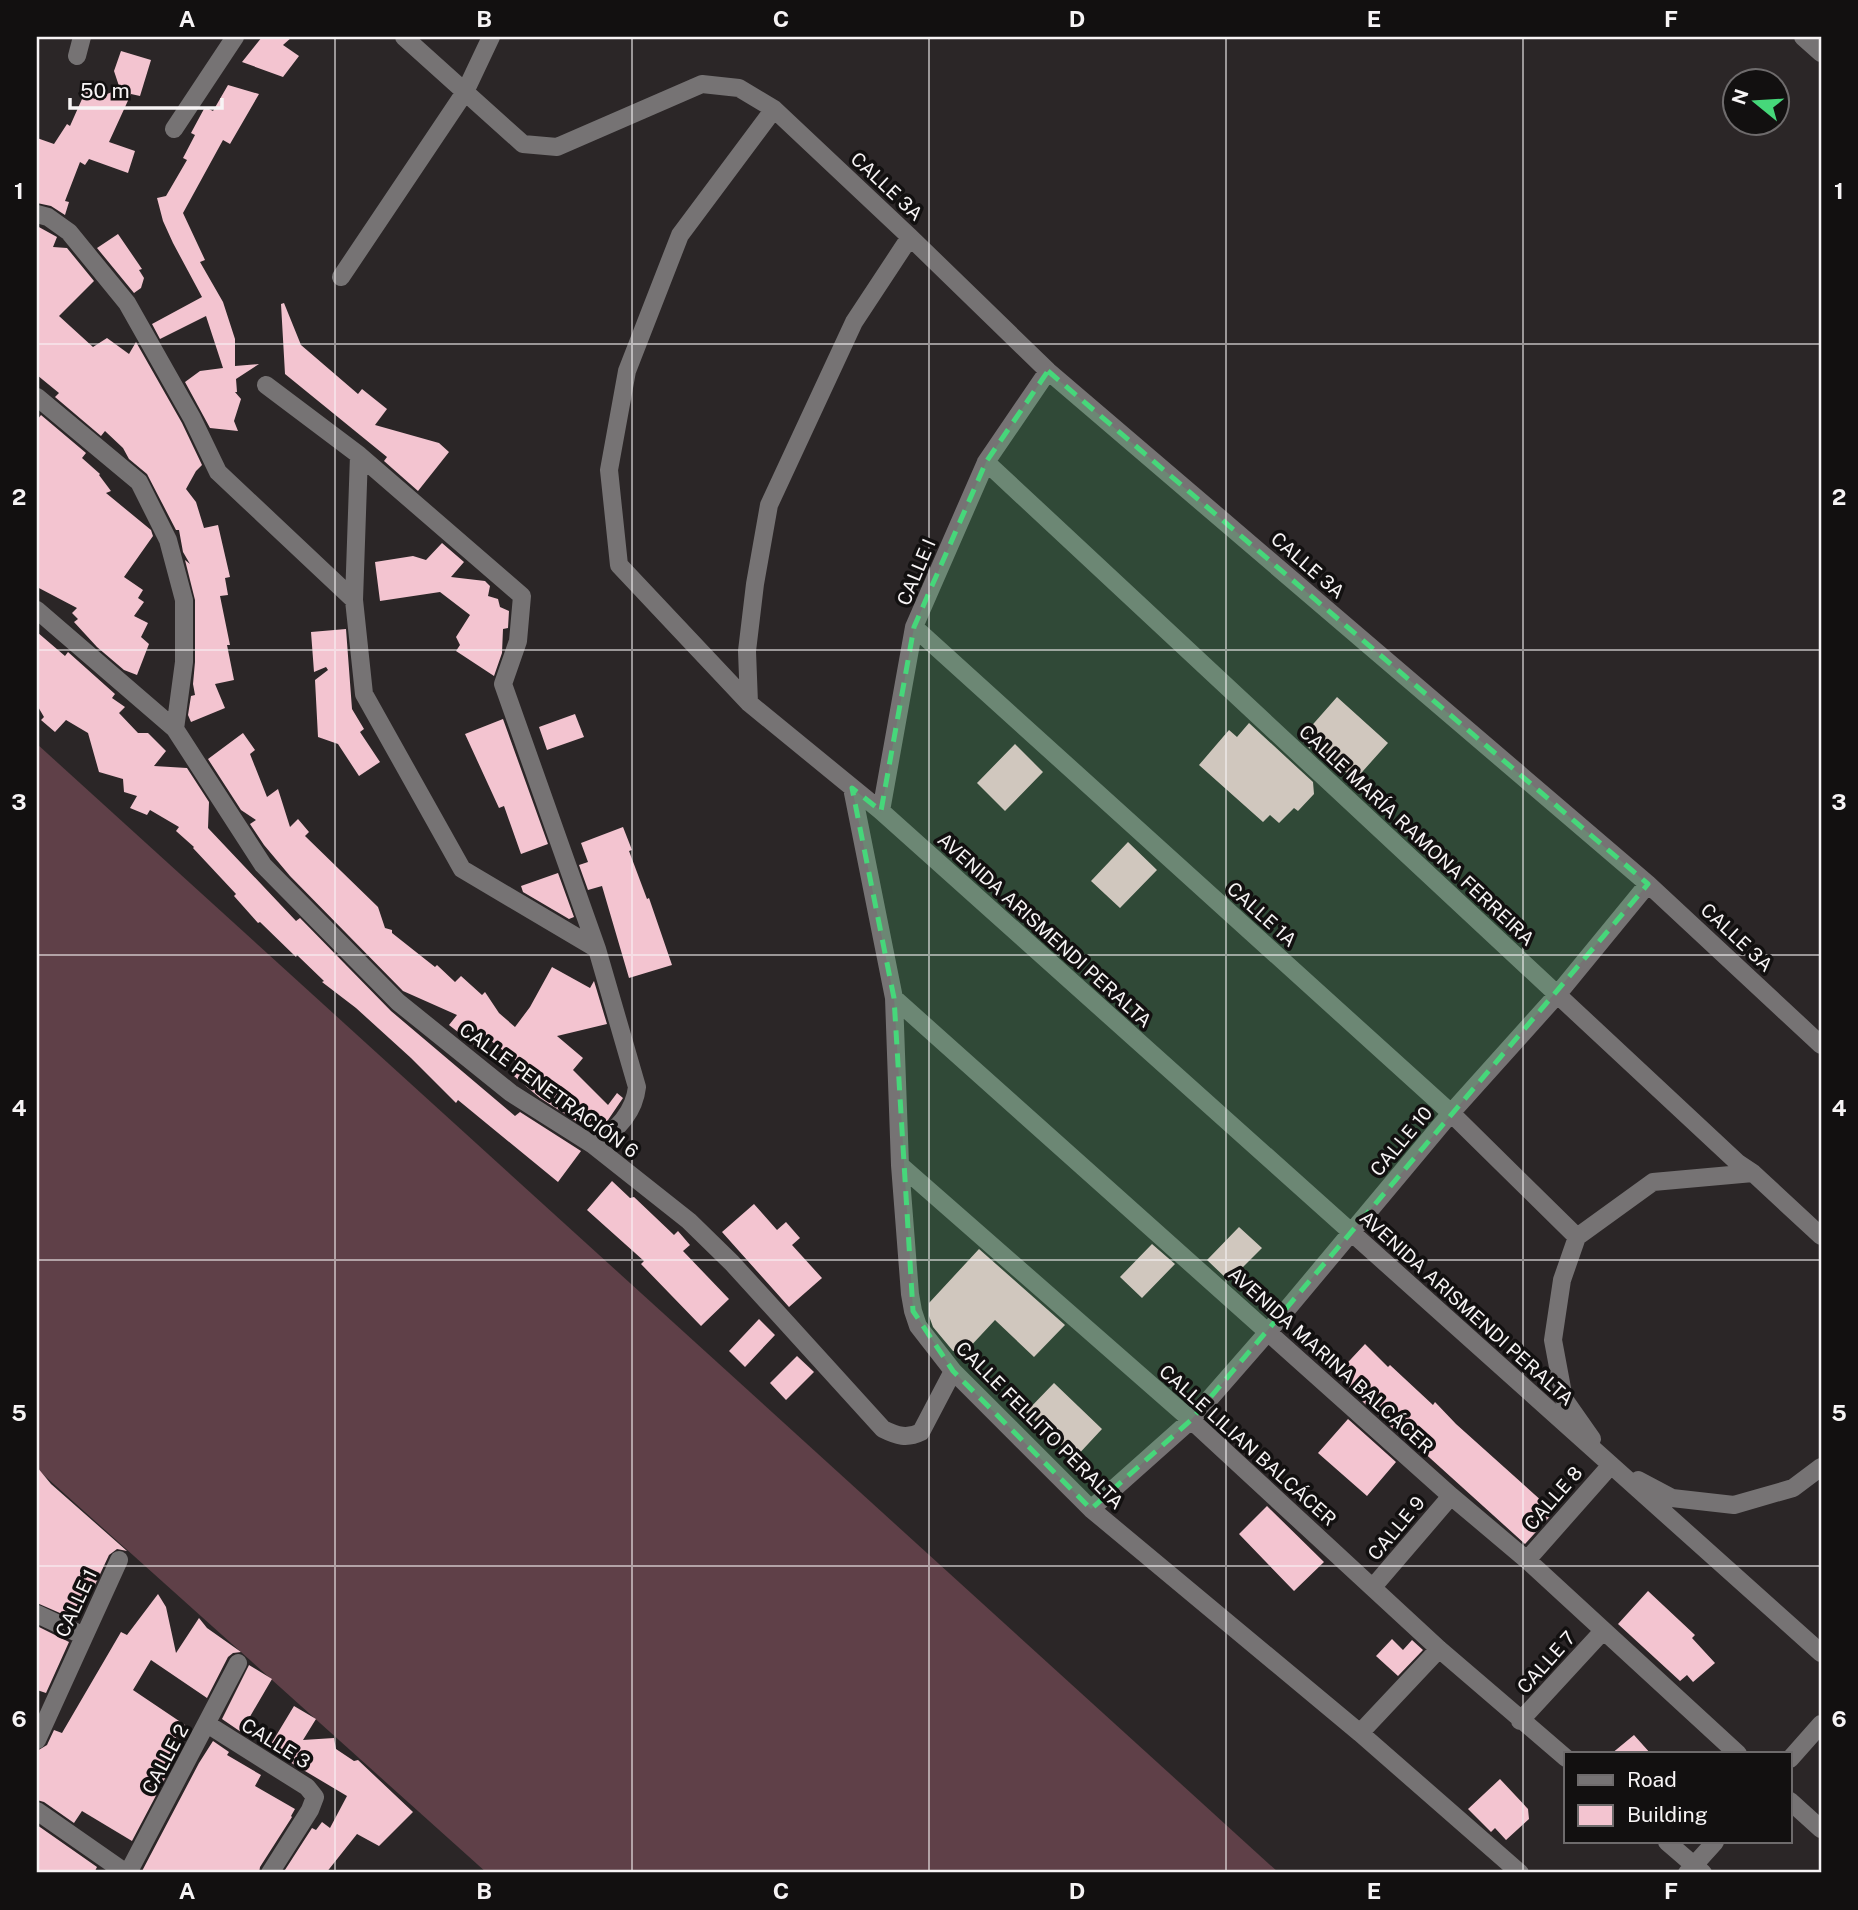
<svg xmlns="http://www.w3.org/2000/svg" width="1858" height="1910" viewBox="0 0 1858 1910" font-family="'Public Sans',sans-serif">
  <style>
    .grass { fill: #5f4048 }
    .building { fill: #f3c4d0 }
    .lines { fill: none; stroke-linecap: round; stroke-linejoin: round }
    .minor { stroke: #767374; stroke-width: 18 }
    .marked { fill: #46d77a; fill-opacity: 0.2; stroke: #46d77a; stroke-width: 5; stroke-dasharray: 14 9; stroke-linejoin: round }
    .grid { fill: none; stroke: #f7f4f5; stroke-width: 2; stroke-opacity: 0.55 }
    .labels { text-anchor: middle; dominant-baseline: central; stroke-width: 7; stroke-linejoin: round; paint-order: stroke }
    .street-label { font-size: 19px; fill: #f7f4f5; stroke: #121010 }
    .neatline { fill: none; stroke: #f7f4f5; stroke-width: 2.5 }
    .grid-label { font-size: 23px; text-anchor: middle; font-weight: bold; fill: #f7f4f5 }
  </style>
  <rect width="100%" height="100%" fill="#2b2627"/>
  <!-- grass -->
  <path class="grass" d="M37,744L1279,1873H487L37,1469Z"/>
  <!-- building -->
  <path class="building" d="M262,37H292L283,45L299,56L283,77L242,62Z
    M121,51L151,60L140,96L131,94L109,142L135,151L128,173L89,159L85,165L80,162L65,201L69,202L65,215L51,206L37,203V138L54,144L67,124L70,126L86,90L94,99L120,89L114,71Z
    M228,85L259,94L230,144L223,140L183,213L205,260L200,262L223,302L235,339V366L259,364L236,379L237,392H235L241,399L234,421L238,431L210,428L185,382L200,371L223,368L206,316L160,339L152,324L202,297L173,243L163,221L157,198L166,196L187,160L183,158L195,135L191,133L205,107L213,111Z
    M37,226L57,237L53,247L67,248L94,281L59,316L93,347L107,338L129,354L136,342L182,423L202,465L196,471L186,489L196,502L204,528L218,525L230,577L225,578L228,595L220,596L230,645H227L234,680L215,684L225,708L191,722L188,715L191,696L195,695L193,684L195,662V600L185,560L190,564L183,552L179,530H176L147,474L129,459L123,448L105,431L101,436L55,397L59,393L37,375Z
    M118,234L142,269L139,270L144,278L141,288L134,293L97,248Z
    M284,303L301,345L358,394L362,389L387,409L375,425L439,443L449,452L418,491L384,461L387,457L285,374L281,304Z
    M41,415L86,453L82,458L100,474L99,475L111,491L106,493L151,530L153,536L124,577L143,590L138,598L144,602L134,616L148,623L141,637L149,644L137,675L124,670L97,647L74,622L78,619L72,613L77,608L37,587V420Z
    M442,543L464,562L451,577L485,581L490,586L488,596L498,599L500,607L509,611L508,628L503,629L502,653L494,676L456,651L460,645L456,637L470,615L440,592L380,601L375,562L413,556L426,560Z
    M346,629L352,709L364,729L360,732L380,762L359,776L338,744L318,737L315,680L328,670L326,667L314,672L311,632Z
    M37,632L65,656L68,652L115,694L112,698L125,707L119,713L138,733H148L166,751L154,766L187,768L209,802L208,828L296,921L300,918L391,1011L515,1116L520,1112L581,1151L558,1182L458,1100L456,1103L411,1058L356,1008L322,982L324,981L297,955L296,957L260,922L258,923L234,896L236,894L193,848L194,847L176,831L179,827L150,810L147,815L130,808L137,796L124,792L123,779L99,772L88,733L66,720L55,732L41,720L44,717L37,705Z
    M1337,697L1388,743L1355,780L1309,740L1310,749L1300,739Z
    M575,714L584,737L547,750L539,727Z
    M503,719L548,844L521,854L504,806L499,808L465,734Z
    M1249,723L1313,782L1314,794L1298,811L1294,808L1279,823L1270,815L1263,822L1199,765L1229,730L1237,737Z
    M243,733L255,750L250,754L267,797L278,789L290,827L298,819L309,832L305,836L378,907L385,928L392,930V933L435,967L437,965L455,982L461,976L482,995L485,992L499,1013L515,1027L530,1007L552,967L590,988L594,981L607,1024L557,1036L583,1058L573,1070L608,1105L617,1093L623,1098L608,1120L593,1132L540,1098L508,1071L516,1061L490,1040L481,1050L449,1025L457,1015L403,991L290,876L264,845L250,824L256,820L241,810L208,759Z
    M1015,744L1043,772L1005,811L977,783Z
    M623,827L632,850L629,851L647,899L649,898L672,965L629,978L602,886L588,890L579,865L588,862L581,843Z
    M1128,842L1157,870L1120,908L1091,881Z
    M558,873L574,917L569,919L523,892L521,886Z
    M612,1181L630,1198L634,1197L674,1235L678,1231L690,1245L683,1251L729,1299L701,1326L641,1264L644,1261L587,1210Z
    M754,1204L777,1230L786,1222L800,1238L792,1245L822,1278L789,1307L722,1232Z
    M1239,1227L1262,1248L1229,1281L1207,1260Z
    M1152,1244L1175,1264L1142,1298L1120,1277Z
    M979,1249L1065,1325L1034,1357L995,1320L967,1350L953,1351L933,1327L929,1316V1303Z
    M759,1319L775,1335L745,1367L729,1351Z
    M1365,1344L1388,1367L1390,1365L1433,1405L1435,1402L1456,1424L1554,1512L1525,1544L1420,1449L1418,1451L1363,1402L1337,1374Z
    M797,1356L814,1372L786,1400L770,1383Z
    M1054,1383L1102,1429L1075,1458L1026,1412Z
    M1348,1419L1396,1462L1367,1496L1318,1453Z
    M37,1467L51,1484L127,1551L117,1549L109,1555L80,1617L77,1616L76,1620L37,1603Z
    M1267,1506L1324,1562L1294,1591L1239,1534Z
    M1648,1591L1695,1635L1692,1638L1715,1663L1693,1682L1687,1675L1680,1681L1618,1624Z
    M158,1594L166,1607L176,1653L199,1618L207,1628L241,1652L233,1653L228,1657L207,1698L151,1660L133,1690L185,1725L171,1744L180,1750L132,1841L82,1811L74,1823L44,1802L37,1800V1751L47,1745L54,1730L62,1733L121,1632L127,1635Z
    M37,1626L69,1642L46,1693L37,1690Z
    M1392,1639L1403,1650L1412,1640L1423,1650L1398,1676L1376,1656Z
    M249,1665L272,1679L241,1732L222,1719Z
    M294,1706L316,1719L303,1740L334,1738L336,1749L354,1761L358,1760L413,1812L379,1846L357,1834L326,1873H283L312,1828L316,1830L322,1822L330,1828L347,1796L268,1749Z
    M1634,1735L1651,1754H1611Z
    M213,1741L229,1752L227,1755L261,1775L255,1786L295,1809L291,1816L292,1817L260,1867L259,1873H141L199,1763Z
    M1500,1779L1528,1809L1529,1819L1506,1840L1495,1828L1491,1832L1468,1809Z
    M37,1825L97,1867L94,1873H37Z"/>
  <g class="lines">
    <!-- minor -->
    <path class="minor" d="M404,37L523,144L557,147L702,84L739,88L774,109L910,237L1048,371L1648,884L1821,1045
      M1803,37L1821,53
      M77,56L82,37
      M774,109L680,235L627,371L609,470L619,565L749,703L881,811L1821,1653
      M174,129L235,37
      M37,214L48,217L69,232L127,303L192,418L218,472L354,600
      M341,277L465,92L491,37
      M266,385L359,455L522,596L518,641L503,684L597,949L637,1087C634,1114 615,1132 593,1145
      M37,397L139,482L168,540L184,600V662L175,729
      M359,455L354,600L364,694L462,869L597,949
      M986,462L1738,1163L1753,1173L1821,1236
      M37,610L175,729L263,865L398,1002L511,1093L593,1145L689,1221L732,1263L883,1429C897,1436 907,1439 921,1432L953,1371
      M914,627L1451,1113L1577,1237
      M749,703L747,651L755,584L769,505L854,322L910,237
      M852,788L894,998L900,1165L910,1294L913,1311L918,1326L953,1371L1091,1509L1360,1733L1520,1873
      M881,811L914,627L986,462L1048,371
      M894,998L1451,1496L1527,1560L1738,1754
      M900,1165L1191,1420L1439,1649L1566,1758
      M1592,1439L1564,1399L1553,1340L1562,1280L1577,1237L1653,1182L1753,1173
      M1638,1480L1672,1498L1734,1505L1793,1488L1821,1467
      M1091,1509L1191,1420L1268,1332L1451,1113L1557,995L1648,884
      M1527,1560L1611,1465
      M1373,1587L1451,1496
      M37,1614L84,1636
      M1520,1721L1603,1631
      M207,1724L307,1787L315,1797L310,1810L270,1873
      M1360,1733L1439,1649
      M37,1740L119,1560
      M1790,1759L1821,1724
      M1790,1801L1821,1829
      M37,1811L126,1873
      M1667,1842L1703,1873
      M128,1873L238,1663
      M1687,1873L1715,1842"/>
  </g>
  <!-- marked area -->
  <path class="marked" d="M1048,371L1648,884L1191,1420L1091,1509L953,1371L913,1311L894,998L852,788L881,811L914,627L986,462Z"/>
  <!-- grid -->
  <path class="grid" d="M335,37V1873M632,37V1873M929,37V1873M1226,37V1873M1523,37V1873M37,344H1821M37,650H1821M37,955H1821M37,1260H1821M37,1566H1821"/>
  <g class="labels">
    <!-- street labels -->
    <g class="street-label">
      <text transform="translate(887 186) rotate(43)">CALLE 3A</text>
      <text transform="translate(1308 565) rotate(41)">CALLE 3A</text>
      <text transform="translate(916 572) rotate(-67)">CALLE I</text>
      <text transform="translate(1417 835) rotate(43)">CALLE MARÍA RAMONA FERREIRA</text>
      <text transform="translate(1262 914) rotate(42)">CALLE 1A</text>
      <text transform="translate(1045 930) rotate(42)">AVENIDA ARISMENDI PERALTA</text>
      <text transform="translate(1737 937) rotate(43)">CALLE 3A</text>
      <text transform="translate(549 1090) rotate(36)">CALLE PENETRACIÓN 6</text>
      <text transform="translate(1401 1141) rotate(-50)">CALLE 10</text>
      <text transform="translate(1467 1308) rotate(42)">AVENIDA ARISMENDI PERALTA</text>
      <text transform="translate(1331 1360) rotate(42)">AVENIDA MARINA BALCÁCER</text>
      <text transform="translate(1040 1425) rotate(45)">CALLE FELLITO PERALTA</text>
      <text transform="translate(1248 1445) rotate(42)">CALLE LILIAN BALCÁCER</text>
      <text transform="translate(1553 1498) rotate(-49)">CALLE 8</text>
      <text transform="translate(1396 1528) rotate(-50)">CALLE 9</text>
      <text transform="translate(76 1603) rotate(-65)">CALLE 1</text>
      <text transform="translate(1546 1662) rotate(-48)">CALLE 7</text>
      <text transform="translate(276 1743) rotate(32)">CALLE 3</text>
      <text transform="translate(165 1759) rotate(-62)">CALLE 2</text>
    </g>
  </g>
  <!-- border -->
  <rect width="1858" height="1910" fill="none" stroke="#121010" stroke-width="77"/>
  <!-- legend -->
  <rect x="1564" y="1752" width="228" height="91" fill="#121010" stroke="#6e6b6c" stroke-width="2"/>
  <rect x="1578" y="1775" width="35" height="10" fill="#767374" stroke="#6e6b6c" stroke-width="2"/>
  <text x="1627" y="1787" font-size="21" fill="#f7f4f5">Road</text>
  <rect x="1578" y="1805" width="35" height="21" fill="#f3c4d0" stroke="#6e6b6c" stroke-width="2"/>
  <text x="1627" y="1822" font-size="21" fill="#f7f4f5">Building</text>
  <!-- north arrow -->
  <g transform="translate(1756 102) rotate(288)"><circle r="33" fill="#121010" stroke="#6e6b6c" stroke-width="2"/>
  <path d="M0-5L12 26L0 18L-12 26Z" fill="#46d77a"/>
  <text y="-10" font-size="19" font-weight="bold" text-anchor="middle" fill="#f7f4f5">N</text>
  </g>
  <!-- scale -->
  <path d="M70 98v10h152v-10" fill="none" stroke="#f7f4f5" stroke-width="3.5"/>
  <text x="80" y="98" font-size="21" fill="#f7f4f5" stroke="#121010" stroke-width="5" paint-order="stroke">50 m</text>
  <rect x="38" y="38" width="1782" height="1833" class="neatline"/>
  <g class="grid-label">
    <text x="187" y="27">A</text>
    <text x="484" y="27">B</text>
    <text x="781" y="27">C</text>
    <text x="1077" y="27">D</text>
    <text x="1374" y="27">E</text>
    <text x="1671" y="27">F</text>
    <text x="19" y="199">1</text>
    <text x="1839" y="199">1</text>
    <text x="19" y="505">2</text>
    <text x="1839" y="505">2</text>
    <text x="19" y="810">3</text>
    <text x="1839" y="810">3</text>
    <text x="19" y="1116">4</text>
    <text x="1839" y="1116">4</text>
    <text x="19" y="1421">5</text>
    <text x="1839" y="1421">5</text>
    <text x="19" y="1727">6</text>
    <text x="1839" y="1727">6</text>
    <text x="187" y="1899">A</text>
    <text x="484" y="1899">B</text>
    <text x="781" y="1899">C</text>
    <text x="1077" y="1899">D</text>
    <text x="1374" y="1899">E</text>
    <text x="1671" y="1899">F</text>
  </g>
</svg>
